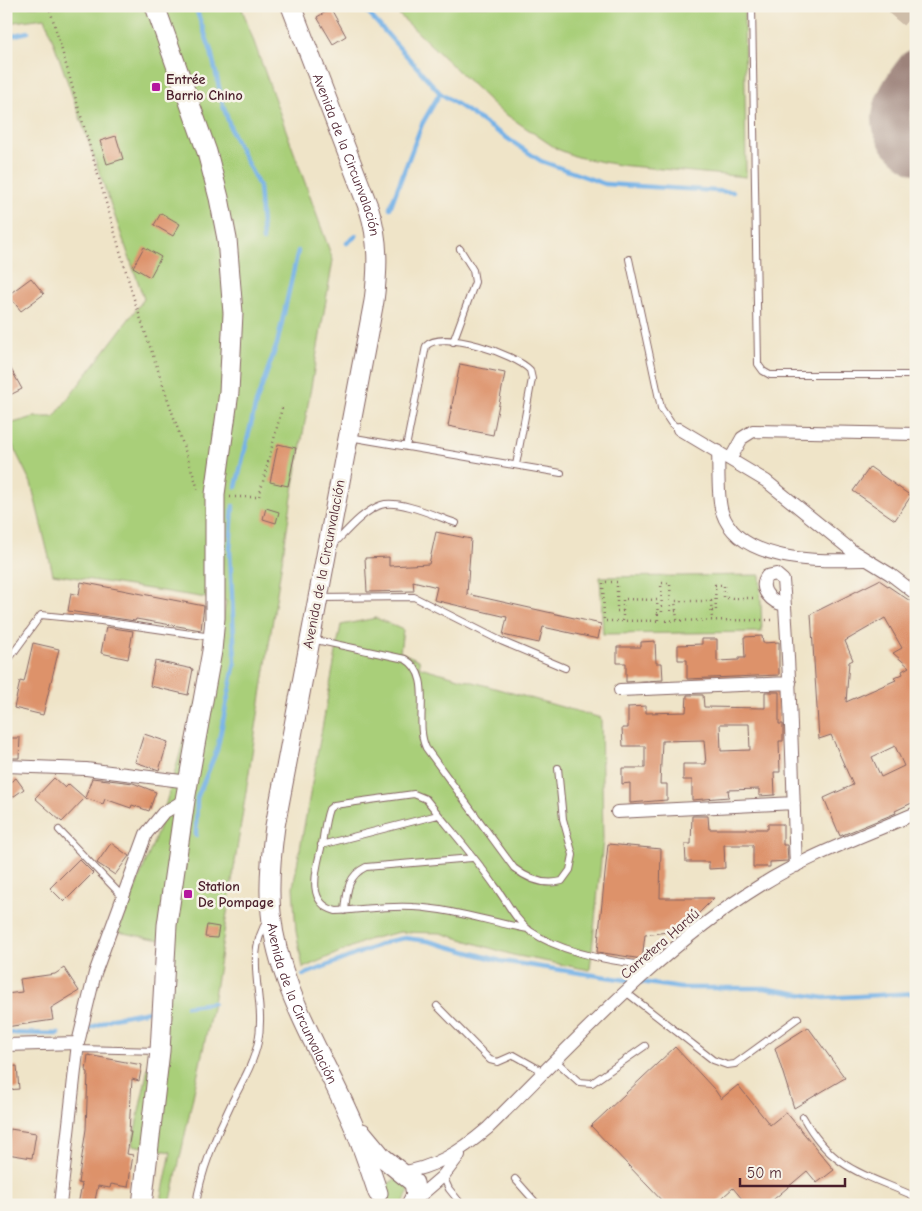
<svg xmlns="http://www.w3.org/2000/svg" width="922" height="1211" viewBox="0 0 922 1211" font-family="'Comic Neue',sans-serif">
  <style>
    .green { fill: #a9cf79; stroke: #7a7752 }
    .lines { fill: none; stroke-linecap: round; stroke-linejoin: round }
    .stream { stroke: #76b2e7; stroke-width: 4.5 }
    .taxiway { stroke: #9c827a; stroke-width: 38 }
    .building { fill: #dd926b; fill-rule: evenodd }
    .secondary-tunnel { stroke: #cebda9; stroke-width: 19; stroke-dasharray: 19 9; stroke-linecap: butt }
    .lane-casing { stroke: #846462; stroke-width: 8 }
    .street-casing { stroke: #846462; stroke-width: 14 }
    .secondary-casing { stroke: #846462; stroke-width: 21 }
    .path { stroke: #846462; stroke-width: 2.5; stroke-dasharray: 1 4; stroke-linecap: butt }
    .lane { stroke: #fff; stroke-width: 6 }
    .street { stroke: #fff; stroke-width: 12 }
    .secondary { stroke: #fff; stroke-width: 19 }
    .poi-dot { fill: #b5179e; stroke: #f7f3e8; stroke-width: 2 }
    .labels { text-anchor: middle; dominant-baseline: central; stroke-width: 5; stroke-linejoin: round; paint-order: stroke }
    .poi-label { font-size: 14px; font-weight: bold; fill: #4a1f2b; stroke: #f7f3e8; text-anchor: start }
    .street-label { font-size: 14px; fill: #4a1f2b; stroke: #f7f3e8 }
  </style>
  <rect width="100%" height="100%" fill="#f7f3e8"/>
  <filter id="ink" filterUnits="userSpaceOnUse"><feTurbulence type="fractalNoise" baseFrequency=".02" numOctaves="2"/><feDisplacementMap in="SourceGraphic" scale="10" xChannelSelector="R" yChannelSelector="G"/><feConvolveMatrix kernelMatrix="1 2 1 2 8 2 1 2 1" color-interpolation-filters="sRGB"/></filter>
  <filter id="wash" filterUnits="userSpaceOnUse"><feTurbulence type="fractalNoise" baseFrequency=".0096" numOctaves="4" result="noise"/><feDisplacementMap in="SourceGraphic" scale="20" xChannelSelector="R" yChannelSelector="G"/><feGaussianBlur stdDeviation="1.12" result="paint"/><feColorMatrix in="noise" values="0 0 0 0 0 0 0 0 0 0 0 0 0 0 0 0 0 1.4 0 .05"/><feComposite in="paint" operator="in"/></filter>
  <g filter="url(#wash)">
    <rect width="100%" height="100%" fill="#efe4c8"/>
    <!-- green -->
    <path class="green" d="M6,6H241L333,260L292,497L213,1003L170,1205H160L171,1152L132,1145L158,1020L171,942L118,932L158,831L187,729L219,640L226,601L53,574L31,483L6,432V425L34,417H54L144,299L45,18L6,23Z
      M390,6H744L746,177L619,165L577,157L557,149L498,109Z
      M760,575L762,632L603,634L600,577Z
      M376,618L403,630L400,652L419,660L420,667L601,718L603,840L590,970L513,955L441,933L400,932L370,939L303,968L296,931L293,887L341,625Z
      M397,1178L411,1187L402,1205L392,1204L385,1194L386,1185Z"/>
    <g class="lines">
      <!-- stream -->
      <path class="stream" d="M195,6L211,51L223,105L233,135L259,186L263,240
        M362,6L440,93L541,161L605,184L733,192
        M6,37L28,32
        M390,208L422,124L440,93
        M347,243L356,236
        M236,487L256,403L277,344L298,251
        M196,835L197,798L217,750L235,662L230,551L233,506
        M303,975L390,941L405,938L428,941L501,961L633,981
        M641,982L680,988H764L824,998L916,993
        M187,1006L213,1003
        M88,1029L113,1018L159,1009
        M6,1033L59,1034"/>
      <!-- taxiway -->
      <path class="taxiway" d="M916,68C893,97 874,129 916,155"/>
    </g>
    <g id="blocks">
      <!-- building -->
      <path class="building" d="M331,9L346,36L333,44L317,17Z
        M116,136L123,159L107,164L100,141Z
        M161,213L180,224L173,236L154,225Z
        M144,247L161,257L150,277L133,267Z
        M31,278L44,294L21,311L8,295Z
        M6,360L22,389L6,397Z
        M460,364L505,373L493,435L448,426Z
        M278,444L296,448L288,486L270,482Z
        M870,467L911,496L895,520L853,491Z
        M266,508L279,512L276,523L263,519Z
        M436,532L471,539L467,594L601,624L598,639L543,627L539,643L503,635L507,617L434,600L437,587L413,581L414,591L367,592L365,558L389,557V566L429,564Z
        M879,580L916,605V801L895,811L896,813L840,836L824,798L853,785L831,735L819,739L811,614ZM885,618L902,648L893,653L909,667L902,671L903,674L894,678L896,680L846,702L849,662L853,660L845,641ZM895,746L904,766L881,777L872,757Z
        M81,582L204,606L201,630L136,619L135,621L68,611L71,593L79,595Z
        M106,627L133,631L128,659L101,653Z
        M762,636L763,643L779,642V675L687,679V660H678V645L702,644V639H717V661L739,660V658H745L744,637Z
        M655,641L656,663H662L663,680L626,682V663H617V647H641V642Z
        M33,643L59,649L43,715L14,708L20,681L24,682Z
        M155,661L193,669L188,695L150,686Z
        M765,692H779V724H783V741H779L780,772H774L775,795L759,796V789L728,790L729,797L692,800V780H683V764H706L704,740L662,741L660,784H667V800L630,803V783L622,784V768H645V746H623L622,728H628V707L646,706V713L686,712L687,695H703L704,707L765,708ZM720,724H749L750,750L721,751Z
        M144,734L168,742L159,770L135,762Z
        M6,738H20L19,758H6Z
        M16,778L24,789L6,802V785Z
        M54,778L65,788L69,784L85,798L62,822L35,798Z
        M92,778L133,783L156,792L149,811L132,805L131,808L105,799L103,804L85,798Z
        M692,816H708L709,829H768V824H783V845H787L788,861L770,862V867H753V845H724L725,868L709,869V862H686L685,844H691Z
        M111,843L129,856L115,875L97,863Z
        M608,844L661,849L660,898H714L682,930L645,935L642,959L597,952Z
        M79,859L93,873L64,902L50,888Z
        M207,925L219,927L217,938L205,937Z
        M64,968L79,991L51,1008L53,1020L6,1027V994L22,992L20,979L55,974Z
        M808,1027L845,1078L794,1108L775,1048Z
        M675,1047L715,1090L721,1099L738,1085L770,1125L786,1112L834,1170L817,1183L807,1171L767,1205H747L733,1188L714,1205H666L591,1126Z
        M88,1055L142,1065L139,1081L132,1079L129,1132H131L127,1154L133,1155L128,1187L111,1184L110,1188L98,1186L94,1205H78L82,1184L78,1183L86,1129L88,1072L86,1071Z
        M17,1066L19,1089L6,1090V1067Z
        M10,1129L36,1133L32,1158L7,1154Z"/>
    </g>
  </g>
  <g filter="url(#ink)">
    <use href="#blocks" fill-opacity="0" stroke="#846462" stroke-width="1"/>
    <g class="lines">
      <!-- secondary-tunnel -->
      <path class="secondary-tunnel" d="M895,6L916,24"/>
      <defs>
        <path id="lane" d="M752,6L758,364L763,371L770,375H916
          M629,259L661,408L671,423L679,429
          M453,342L475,282L473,270L460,249
          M349,437L561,473
          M406,447L426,346C442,329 515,354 530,370L532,379L516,465
          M333,545C346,532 363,511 381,505C399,499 438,517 456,523
          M319,598L414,597L501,641L565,668
          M311,639L405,659C435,676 413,721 426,748L514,868C528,879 544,886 562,881L570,870L573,855L563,819L558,768
          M6,663L41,615L101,621L212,637
          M59,830L122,896
          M321,845L438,815
          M345,911C347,892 347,876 366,867L472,858
          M528,929C490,922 452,909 413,907C387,905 362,910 336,911C304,903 317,867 322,844C324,832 325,820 329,809L334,805L414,794L426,799C449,828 474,856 495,886C507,901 514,919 530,931C563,954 614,962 653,966
          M627,993L713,1060L727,1065L735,1064L798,1018
          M437,1006L490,1060L498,1062L514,1055L544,1072
          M78,1049L159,1051
          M556,1061L579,1082L592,1083L645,1046
          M803,1117C832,1170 865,1174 916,1197
          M443,1176L449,1189L462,1205
          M515,1179L538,1205
          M196,1205C200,1174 217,1132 231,1104C241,1084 253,1065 258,1042C267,998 242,959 268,919"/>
        <path id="street" d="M679,429L766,481L851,550L890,574L916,594
          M718,451C719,468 717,496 722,512C739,564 822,561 866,560
          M731,458L742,438L753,431L916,434
          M785,605C772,603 757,589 767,576L776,574L783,580C791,675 792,771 796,866
          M620,690L790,683
          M6,766L86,769L189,782
          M617,812L794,803
          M6,1045L78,1043
          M399,1173C435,1168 460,1152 488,1128C572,1045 660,947 761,885C809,855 864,836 916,813
          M414,1201L443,1176L459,1155
          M60,1205L78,1043L95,973L146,834L163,813L185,800"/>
        <g id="secondary">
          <path id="s1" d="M291,6L369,209C379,240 378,269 374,301L275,826C271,855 268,884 271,913C278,989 323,1054 352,1122C362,1145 370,1169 378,1193"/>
          <path d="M362,1133L382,1157L414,1183L416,1195L411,1205"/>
          <path d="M142,1205L160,1051L167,925L185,800L212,651L215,618V494L229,392L233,313L227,239L219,198L207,152L155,6"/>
        </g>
      </defs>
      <!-- lane casing -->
      <use href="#lane" class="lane-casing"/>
      <!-- street casing -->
      <use href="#street" class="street-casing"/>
      <!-- secondary casing -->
      <use href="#secondary" class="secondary-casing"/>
      <!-- path -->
      <path class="path" d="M49,6L134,299L199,492
        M230,497H259L282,408
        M623,611H617V582H603L604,621L774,620
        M712,611H716L715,585H724V598H755
        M657,612H662L661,583H670L671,611H676
        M677,620L675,601H711L712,620
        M623,621V599L657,600L658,620"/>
      <!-- lane -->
      <use href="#lane" class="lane"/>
      <!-- street -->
      <use href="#street" class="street"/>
      <!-- secondary -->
      <use href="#secondary" class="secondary"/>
    </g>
  </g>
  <!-- markers -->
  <g class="poi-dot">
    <rect x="151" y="82" width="10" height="10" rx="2.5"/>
    <rect x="183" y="889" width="10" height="10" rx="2.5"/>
  </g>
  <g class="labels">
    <!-- poi labels -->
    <g class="poi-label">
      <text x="166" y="79">Entrée<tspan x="166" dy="16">Barrio Chino</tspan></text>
      <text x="198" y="886">Station<tspan x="198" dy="16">De Pompage</tspan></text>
    </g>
    <!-- street labels -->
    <g class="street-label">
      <text stroke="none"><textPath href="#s1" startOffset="159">Avenida de la Circunvalación</textPath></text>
      <text transform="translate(324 564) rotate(-79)">Avenida de la Circunvalación</text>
      <text transform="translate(660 944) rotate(-41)">Carretera Hardú</text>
      <text stroke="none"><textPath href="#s1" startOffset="1028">Avenida de la Circunvalación</textPath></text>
    </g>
  </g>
  <!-- margin -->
  <rect width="922" height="1211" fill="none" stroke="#f7f3e8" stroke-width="25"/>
  <!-- scale -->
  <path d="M740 1178v8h105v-8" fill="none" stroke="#4a1f2b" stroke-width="2.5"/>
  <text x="747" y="1178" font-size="15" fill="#4a1f2b" stroke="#f7f3e8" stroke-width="4" paint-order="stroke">50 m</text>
</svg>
